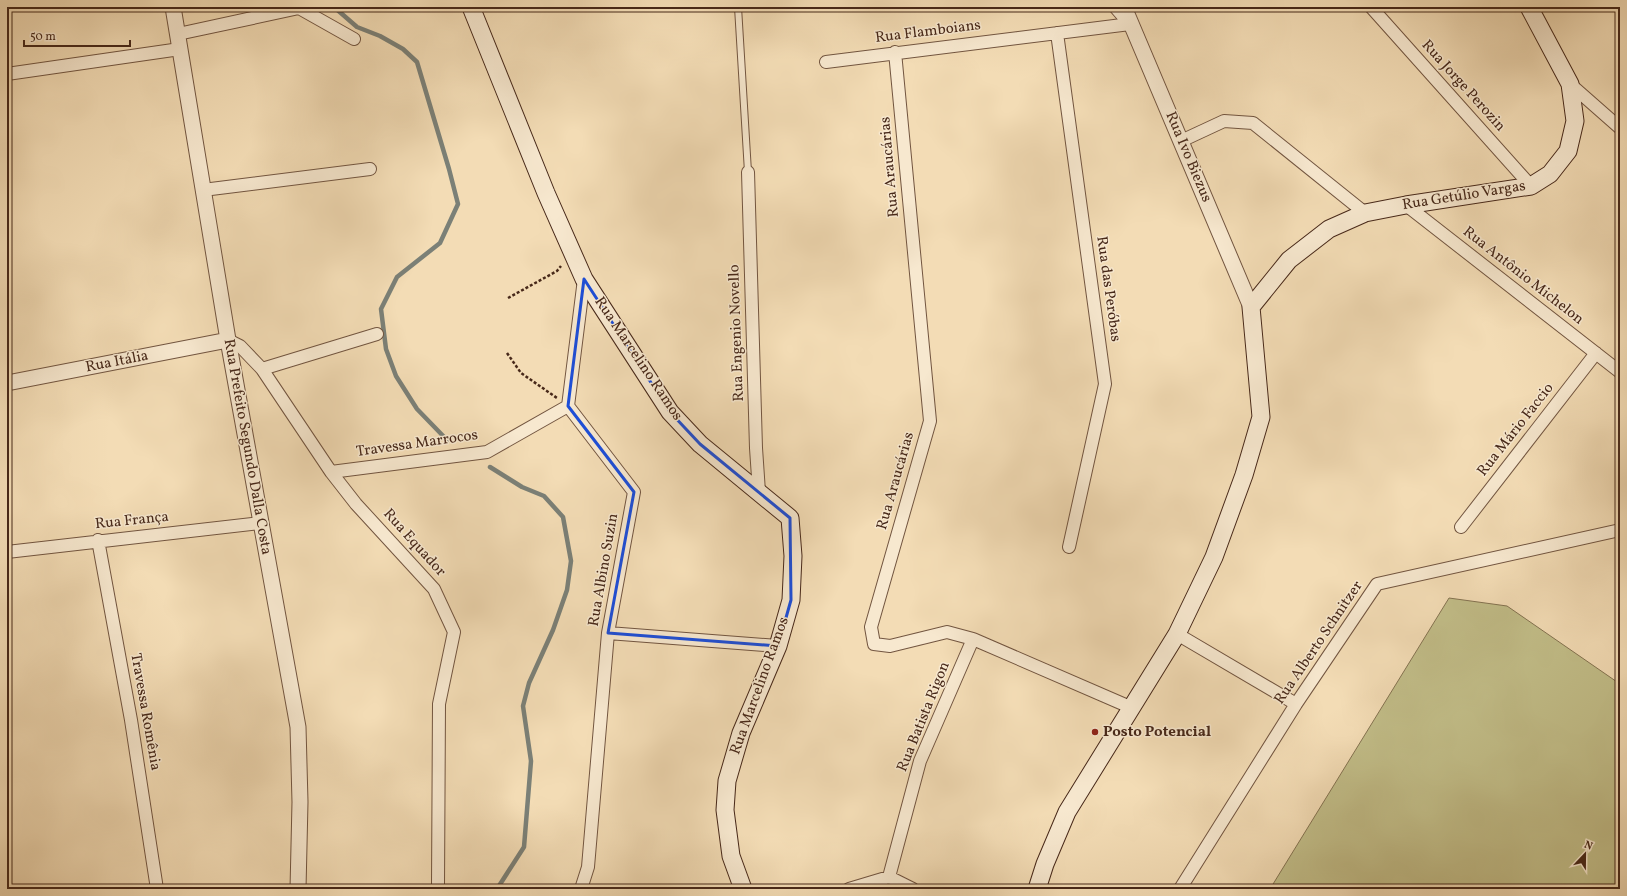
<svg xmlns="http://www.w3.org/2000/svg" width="1627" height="896" viewBox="0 0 1627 896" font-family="Vollkorn,serif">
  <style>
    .green { fill: #c2be89; stroke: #847351 }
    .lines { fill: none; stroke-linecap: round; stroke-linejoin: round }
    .stream { stroke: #7b8077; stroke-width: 4.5 }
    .service-casing { stroke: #725540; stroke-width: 8 }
    .minor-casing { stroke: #725540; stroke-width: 14 }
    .tertiary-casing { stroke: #725540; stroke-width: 17 }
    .secondary-casing { stroke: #472819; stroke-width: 19 }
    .path { stroke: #472819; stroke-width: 2.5; stroke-dasharray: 3 2; stroke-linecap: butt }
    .service { stroke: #f7e8cf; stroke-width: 6 }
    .minor { stroke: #f7e8cf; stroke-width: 12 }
    .tertiary { stroke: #f7e8cf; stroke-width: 15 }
    .secondary { stroke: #f7e8cf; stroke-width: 17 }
    .marked { fill: none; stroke: #1d4ed8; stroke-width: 3; stroke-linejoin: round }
    .poi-dot { fill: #8f2418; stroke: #f7e8cf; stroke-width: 1.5 }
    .labels { text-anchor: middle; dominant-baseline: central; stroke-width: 3; stroke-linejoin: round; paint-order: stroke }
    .street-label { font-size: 15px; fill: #472819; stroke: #f7e8cf }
    .poi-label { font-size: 15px; font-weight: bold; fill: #472819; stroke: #f7e8cf; text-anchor: start }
  </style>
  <rect width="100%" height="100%" fill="#f3dcb5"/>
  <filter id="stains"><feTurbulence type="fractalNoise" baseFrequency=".005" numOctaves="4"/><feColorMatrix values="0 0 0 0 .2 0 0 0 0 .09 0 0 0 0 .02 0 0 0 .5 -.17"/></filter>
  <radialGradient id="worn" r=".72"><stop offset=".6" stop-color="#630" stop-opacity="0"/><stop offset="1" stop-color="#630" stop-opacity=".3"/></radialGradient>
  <!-- green -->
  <path class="green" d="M1449,598L1507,606L1620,684V889H1270Z"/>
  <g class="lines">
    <!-- stream -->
    <path class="stream" d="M334,7L357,27L380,36L403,49L417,62L449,169L458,204L440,243L397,277L381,309L386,349L396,376L417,409L448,441
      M490,467L522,487L544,496L563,517L571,561L567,590L553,630L529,683L523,706L531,761L524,847L497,889"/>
    <defs>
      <path id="service" d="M738,7L748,172"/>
      <path id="minor" d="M1115,7L1128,22
        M1371,7L1531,186
        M1057,33L1105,384L1069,547
        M178,34L299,8L354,39
        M895,52L930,421L871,627L874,644L890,646L947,632L973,639L1130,707
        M826,62L1130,24
        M7,74L180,49
        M1570,84L1620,128
        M1181,141L1224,121L1253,123L1365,213
        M748,172L756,448L759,492
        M203,190L370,169
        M1406,205L1620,372
        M228,340L240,346L262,369L331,472L356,504L434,589L454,632L439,704L438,886
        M262,369L377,334
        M331,472L487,452L568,406
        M1461,527L1596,353
        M98,540L131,720L157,889
        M7,552L261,523
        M608,633L778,646
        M1177,634L1296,704
        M889,877L920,761L973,639
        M581,889L588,867L608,633L634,492L568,406L584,279
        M849,889L889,877L913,889
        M1180,889L1296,704L1377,584L1620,530"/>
      <path id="tertiary" d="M173,7L228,340L298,727L300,802L298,889
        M1124,7L1251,307
        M7,383L228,340"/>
      <path id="secondary" d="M471,7L546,193L584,279L670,412L700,444L790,518L793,556L791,600L778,646L741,733L727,781L725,810L731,856L743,889
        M1037,889L1045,864L1067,812L1177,634L1214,557L1244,475L1261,417L1251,307L1289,260L1329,229L1365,213L1406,205L1531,186L1550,174L1568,151L1575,121L1570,84L1529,7"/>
    </defs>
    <!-- service casing -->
    <use href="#service" class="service-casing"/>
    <!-- minor casing -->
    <use href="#minor" class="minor-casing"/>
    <!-- tertiary casing -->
    <use href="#tertiary" class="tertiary-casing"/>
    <!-- secondary casing -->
    <use href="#secondary" class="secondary-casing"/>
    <!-- path -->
    <path class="path" d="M508,298L557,271L561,266
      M507,353L521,373L557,398"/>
    <!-- service -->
    <use href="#service" class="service"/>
    <!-- minor -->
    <use href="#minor" class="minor"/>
    <!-- tertiary -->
    <use href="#tertiary" class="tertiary"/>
    <!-- secondary -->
    <use href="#secondary" class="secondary"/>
  </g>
  <!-- marked area -->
  <path class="marked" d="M584,279L670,412L700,444L790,518L791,600L778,646L608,633L634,492L568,406Z"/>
  <!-- markers -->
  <circle class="poi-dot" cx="1095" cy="732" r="4"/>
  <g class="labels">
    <!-- street labels -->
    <g class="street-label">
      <text transform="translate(928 32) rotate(-7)">Rua Flamboians</text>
      <text transform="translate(1463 86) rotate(48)">Rua Jorge Perozin</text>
      <text transform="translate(1188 157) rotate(67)">Rua Ivo Biezus</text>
      <text transform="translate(890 167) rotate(-95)">Rua Araucárias</text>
      <text transform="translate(1464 196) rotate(-9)">Rua Getúlio Vargas</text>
      <text transform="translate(1523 276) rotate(38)">Rua Antônio Michelon</text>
      <text transform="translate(1108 289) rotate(82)">Rua das Peróbas</text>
      <text transform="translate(737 333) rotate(-92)">Rua Engenio Novello</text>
      <text transform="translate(638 359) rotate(56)">Rua Marcelino Ramos</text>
      <text transform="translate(117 362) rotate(-11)">Rua Itália</text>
      <text transform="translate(1516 430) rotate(-52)">Rua Mário Faccio</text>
      <text transform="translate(417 444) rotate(-8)">Travessa Marrocos</text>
      <text transform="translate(247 447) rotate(80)">Rua Prefeito Segundo Dalla Costa</text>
      <text transform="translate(896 481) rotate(-74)">Rua Araucárias</text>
      <text transform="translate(132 521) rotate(-6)">Rua França</text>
      <text transform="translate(414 543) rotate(48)">Rua Equador</text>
      <text transform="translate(604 570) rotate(-80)">Rua Albino Suzin</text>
      <text transform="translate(1319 643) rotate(-56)">Rua Alberto Schnitzer</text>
      <text transform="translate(760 686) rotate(-70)">Rua Marcelino Ramos</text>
      <text transform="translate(145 712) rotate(80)">Travessa Romênia</text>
      <text transform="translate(924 717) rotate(-68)">Rua Batista Rigon</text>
    </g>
    <!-- poi labels -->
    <g class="poi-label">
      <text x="1103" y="732">Posto Potencial</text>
    </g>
  </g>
  <!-- margin -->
  <rect width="1627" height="896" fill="none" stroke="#f3dcb5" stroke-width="24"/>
  <rect x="8" y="8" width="1611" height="880" fill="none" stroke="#472819" stroke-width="2"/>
  <rect x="12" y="12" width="1603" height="872" fill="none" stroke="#472819"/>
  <!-- north arrow -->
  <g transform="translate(1585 854) rotate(22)" stroke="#f7e8cf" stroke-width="3" paint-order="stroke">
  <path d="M0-3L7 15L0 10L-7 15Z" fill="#472819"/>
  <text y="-6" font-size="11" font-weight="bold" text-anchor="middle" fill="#472819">N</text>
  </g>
  <!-- scale -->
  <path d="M24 40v6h106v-6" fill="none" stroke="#472819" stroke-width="2"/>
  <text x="30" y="40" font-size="12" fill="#472819" stroke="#f7e8cf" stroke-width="3" paint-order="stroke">50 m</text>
  <rect width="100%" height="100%" filter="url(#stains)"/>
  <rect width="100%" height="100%" fill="url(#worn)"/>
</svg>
